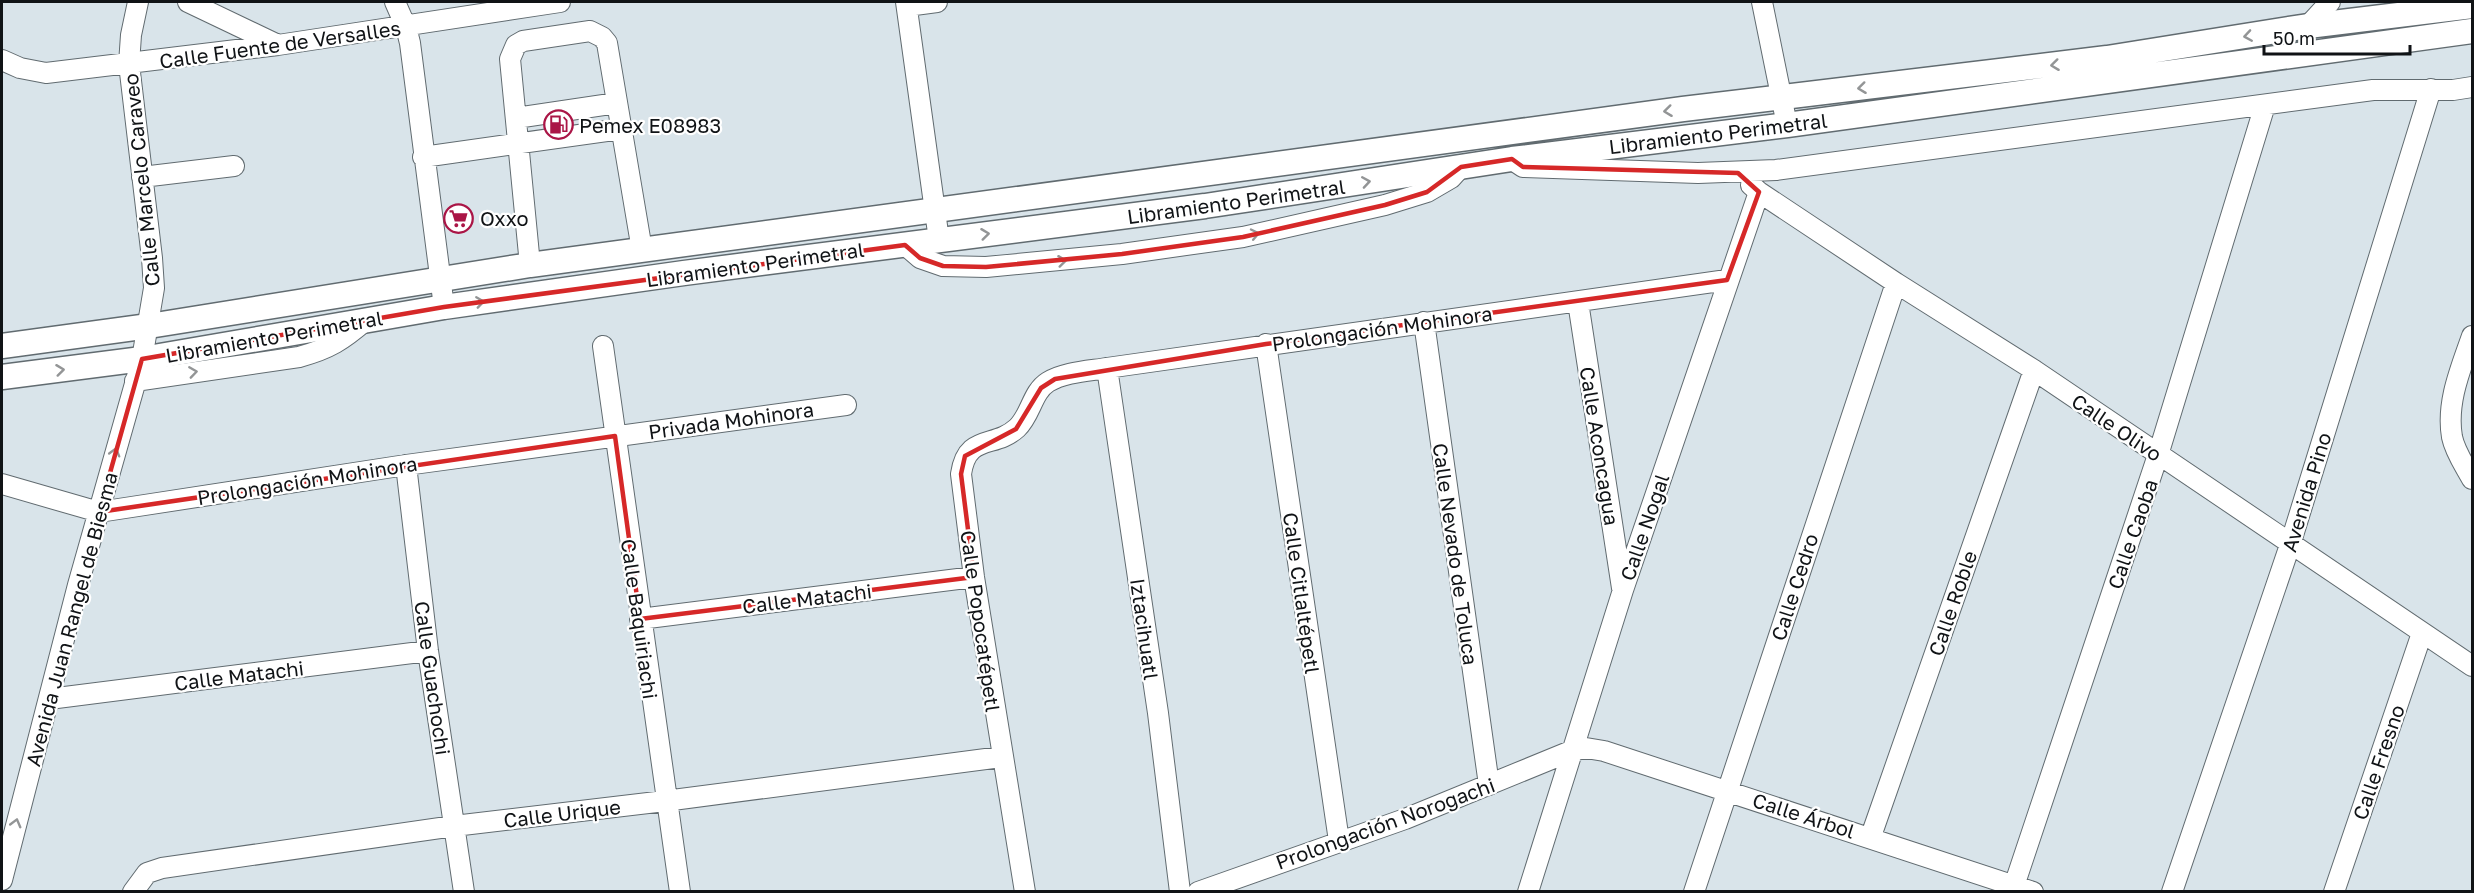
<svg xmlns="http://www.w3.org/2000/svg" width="2474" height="893" viewBox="0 0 2474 893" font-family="'Golos Text',sans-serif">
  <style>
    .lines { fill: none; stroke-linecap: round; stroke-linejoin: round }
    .minor-casing { stroke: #616b70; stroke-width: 22 }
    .major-casing { stroke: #616b70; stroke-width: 27 }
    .minor { stroke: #fff; stroke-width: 20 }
    .major { stroke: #fff; stroke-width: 24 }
    .oneway { stroke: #939596 }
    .marked { fill: none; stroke: #d62828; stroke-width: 4.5; stroke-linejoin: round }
    .labels { text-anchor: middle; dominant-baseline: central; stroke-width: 4.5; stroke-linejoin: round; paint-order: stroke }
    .street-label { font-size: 20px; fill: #101316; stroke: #fff }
    .poi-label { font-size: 20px; fill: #101316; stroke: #fff; text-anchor: start }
  </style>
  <rect width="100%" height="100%" fill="#d9e4ea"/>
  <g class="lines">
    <defs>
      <path id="minor" d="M188,2L278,45
        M395,2L406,27L410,43L444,307
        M906,2L939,240
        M1762,2L1787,125
        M907,6L937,2
        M2308,26L2330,2
        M2,60L20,68L46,73L278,45L560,2
        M516,118L617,103
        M423,157L621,129
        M1514,161L1523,167L1698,173L1776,170L2373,90H2453L2472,87
        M142,177L234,166
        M1759,192L1896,283L2034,370L2472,666
        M905,245L920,258L943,266L986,267L1122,254L1243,237L1385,205L1427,192L1451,178L1461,167
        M530,265L510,59L516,45L523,41L590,31L602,37L607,43L642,250
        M1578,302L1622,588
        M1424,322L1489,785
        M2472,336C2461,368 2446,402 2452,437C2455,452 2465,466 2472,479
        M1266,344L1339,841
        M603,346L680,892
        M1107,368L1158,713L1180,892
        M135,381L299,357C329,349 343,340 366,320
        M406,465L428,651L464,892
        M2,484L99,512L406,465L846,405
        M640,619L974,577
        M49,699L428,651
        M1871,836L2034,370
        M2,880L78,585L142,359L154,288L152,258L129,64L131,35L138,2
        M133,892L147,873L162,868L454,826L665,801L1001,757
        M1025,892L974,577L961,474C967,433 994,449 1017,428C1031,415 1032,392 1048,382C1064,372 1088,371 1107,368L1727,280
        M1198,892L1405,819L1571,751L1586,748L1604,751L2033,892
        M1528,892L1623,590L1759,192L1751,185
        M1694,892L1896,283
        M2012,892L2158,455L2265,105
        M2172,892L2290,545L2431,89
        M2334,892L2422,633"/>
      <path id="major" d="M2,346L149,326L530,265L1683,109L2107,58L2308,26L2472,6
        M2,377L142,359L444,307L684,273L1205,206L1512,159L1787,125L2472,31"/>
    </defs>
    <!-- minor casing -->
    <use href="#minor" class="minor-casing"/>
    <!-- major casing -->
    <use href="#major" class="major-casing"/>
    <!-- minor -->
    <use href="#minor" class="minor"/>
    <!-- major -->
    <use href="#major" class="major"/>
  </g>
  <!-- one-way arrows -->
  <defs><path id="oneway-chevron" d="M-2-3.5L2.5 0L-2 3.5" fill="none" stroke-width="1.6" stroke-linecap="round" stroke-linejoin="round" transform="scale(1.5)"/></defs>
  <g class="oneway">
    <use href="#oneway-chevron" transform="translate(2248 36) rotate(171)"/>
    <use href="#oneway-chevron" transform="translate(2055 65) rotate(173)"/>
    <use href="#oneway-chevron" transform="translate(1862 88) rotate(173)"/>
    <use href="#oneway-chevron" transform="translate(1668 111) rotate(173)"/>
    <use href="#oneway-chevron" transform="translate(1366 182) rotate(-9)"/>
    <use href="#oneway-chevron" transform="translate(985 234) rotate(-7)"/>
    <use href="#oneway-chevron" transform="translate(1255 234) rotate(-12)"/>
    <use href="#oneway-chevron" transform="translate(1062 261) rotate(-7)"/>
    <use href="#oneway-chevron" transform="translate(480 302) rotate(-8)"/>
    <use href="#oneway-chevron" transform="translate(60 370) rotate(-7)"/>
    <use href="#oneway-chevron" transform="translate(193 372) rotate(-8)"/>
    <use href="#oneway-chevron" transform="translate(115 452) rotate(-74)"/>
    <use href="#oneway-chevron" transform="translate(16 823) rotate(-75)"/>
  </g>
  <!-- marked area -->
  <path class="marked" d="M1512,159L1523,167L1738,173L1759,192L1727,280L1266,344L1055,379L1041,388L1016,429L965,456L961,474L974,577L640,619L615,436L99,512L142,359L444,307L905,245L920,258L943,266L986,267L1122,254L1243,237L1385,205L1427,192L1461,167Z"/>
  <!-- icons -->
  <defs>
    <symbol id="fuel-ring" viewBox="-11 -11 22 22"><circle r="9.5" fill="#fff" stroke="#aa1546" stroke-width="1.5"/><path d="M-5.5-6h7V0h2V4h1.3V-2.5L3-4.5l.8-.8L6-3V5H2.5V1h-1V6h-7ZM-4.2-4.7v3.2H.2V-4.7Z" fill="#aa1546"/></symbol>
    <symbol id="supermarket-ring" viewBox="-11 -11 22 22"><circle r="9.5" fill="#fff" stroke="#aa1546" stroke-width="1.5"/><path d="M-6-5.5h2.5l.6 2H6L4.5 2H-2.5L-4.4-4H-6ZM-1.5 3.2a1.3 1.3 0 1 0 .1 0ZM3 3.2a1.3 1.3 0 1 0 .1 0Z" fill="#aa1546"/></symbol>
  </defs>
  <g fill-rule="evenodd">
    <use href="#fuel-ring" x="542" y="108" width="33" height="33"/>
    <use href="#supermarket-ring" x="442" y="202" width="33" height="33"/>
  </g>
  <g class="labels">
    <!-- street labels -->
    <g class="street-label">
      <text transform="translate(280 44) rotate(-8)">Calle Fuente de Versalles</text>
      <text transform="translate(1718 133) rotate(-7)">Libramiento Perimetral</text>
      <text transform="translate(141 180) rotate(-96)">Calle Marcelo Caraveo</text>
      <text transform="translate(1236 201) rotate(-8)">Libramiento Perimetral</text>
      <text transform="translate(755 264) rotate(-8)">Libramiento Perimetral</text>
      <text transform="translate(1382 328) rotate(-8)">Prolongación Mohinora</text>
      <text transform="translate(274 336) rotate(-10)">Libramiento Perimetral</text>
      <text transform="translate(731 420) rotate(-8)">Privada Mohinora</text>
      <text transform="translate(2117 427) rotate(34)">Calle Olivo</text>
      <text transform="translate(1600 446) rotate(81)">Calle Aconcagua</text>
      <text transform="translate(307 480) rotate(-9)">Prolongación Mohinora</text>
      <text transform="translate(2306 492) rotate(-73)">Avenida Pino</text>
      <text transform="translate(1644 527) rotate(-71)">Calle Nogal</text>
      <text transform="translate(2132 534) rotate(-71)">Calle Caoba</text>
      <text transform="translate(1456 554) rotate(82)">Calle Nevado de Toluca</text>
      <text transform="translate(1794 587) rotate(-72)">Calle Cedro</text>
      <text transform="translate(1302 593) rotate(82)">Calle Citlaltépetl</text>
      <text transform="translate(807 598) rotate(-7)">Calle Matachi</text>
      <text transform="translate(1952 603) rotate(-71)">Calle Roble</text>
      <text transform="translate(71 619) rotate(-75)">Avenida Juan Rangel de Biesma</text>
      <text transform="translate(640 619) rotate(82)">Calle Baquiriachi</text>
      <text transform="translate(981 621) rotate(82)">Calle Popocatépetl</text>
      <text transform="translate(1145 629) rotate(82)">Iztacihuatl</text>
      <text transform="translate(239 675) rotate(-7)">Calle Matachi</text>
      <text transform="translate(433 678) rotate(82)">Calle Guachochi</text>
      <text transform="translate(2378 762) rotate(-71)">Calle Fresno</text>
      <text transform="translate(562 813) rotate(-7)">Calle Urique</text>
      <text transform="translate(1804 815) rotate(18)">Calle Árbol</text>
      <text transform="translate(1385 823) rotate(-20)">Prolongación Norogachi</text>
    </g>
    <!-- poi labels -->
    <g class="poi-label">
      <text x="579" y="125">Pemex E08983</text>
      <text x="480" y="218">Oxxo</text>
    </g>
  </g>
  <!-- border -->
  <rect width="2474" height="893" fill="none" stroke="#101316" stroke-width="6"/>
  <!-- scale -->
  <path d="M2264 45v9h146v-9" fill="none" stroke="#101316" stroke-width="3"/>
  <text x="2273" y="45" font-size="18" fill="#101316" stroke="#ffffff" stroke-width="4.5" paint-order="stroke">50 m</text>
</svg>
